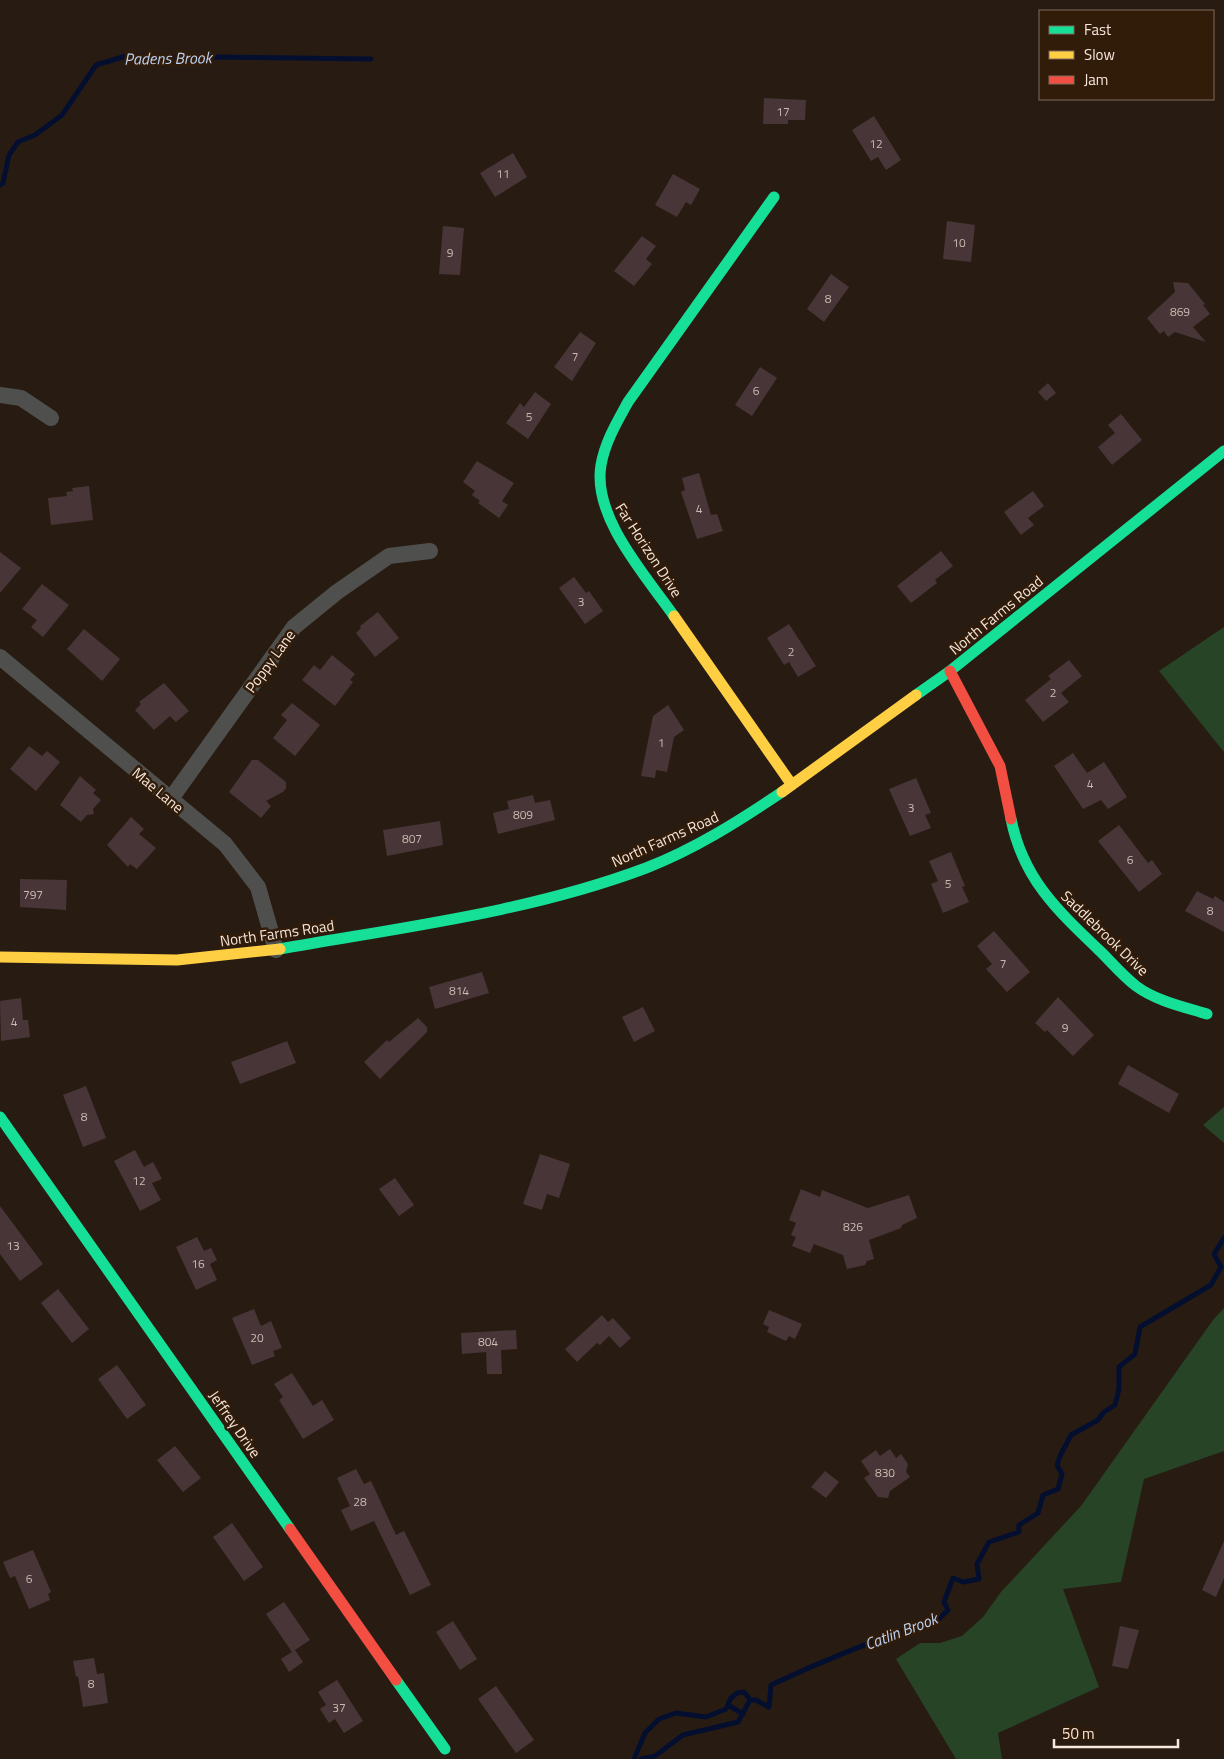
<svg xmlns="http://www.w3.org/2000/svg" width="1224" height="1759" viewBox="0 0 1224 1759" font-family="'Titillium Web',sans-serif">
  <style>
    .green { fill: #274427 }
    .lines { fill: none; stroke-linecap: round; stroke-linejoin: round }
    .stream { stroke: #040f30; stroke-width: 5 }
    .building { fill: #483537 }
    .street { stroke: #4f504d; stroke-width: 16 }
    .fast { stroke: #16e098; stroke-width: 11 }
    .slow { stroke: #ffcf43; stroke-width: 11 }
    .jam { stroke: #f24e42; stroke-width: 11 }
    .labels { text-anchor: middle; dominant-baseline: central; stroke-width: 5; stroke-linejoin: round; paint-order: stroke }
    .number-label { font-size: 12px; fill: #cabab2 }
    .street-label { font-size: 15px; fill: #f6e6db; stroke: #311b09 }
    .water-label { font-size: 16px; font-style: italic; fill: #bbd2f3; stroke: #311b09 }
  </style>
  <rect width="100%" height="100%" fill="#281c12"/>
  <!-- green -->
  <path class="green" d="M1224,627V752L1159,671Z
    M1224,1107V1143L1203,1125Z
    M1224,1308V1451L1144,1479L1121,1582L1063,1589L1099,1687L998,1733L1002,1759H956L896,1659L920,1643H940L962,1636L983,1617L1001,1592L1081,1506L1213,1320Z"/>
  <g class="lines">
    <!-- stream -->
    <path class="stream" d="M0,185L3,183L9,155L18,142L35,135L62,115L96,65L126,56L371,59
      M728,1705L743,1714
      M634,1759L645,1733L659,1719L676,1713L706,1717L726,1709L731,1698L737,1693L744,1692L750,1700
      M641,1759L655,1756L683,1735L738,1722L750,1700H756L769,1707L771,1685C826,1659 882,1637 940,1618L948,1610L944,1602L953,1578L963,1582L979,1579L977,1564L989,1542L1019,1532V1525L1038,1513L1043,1495L1058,1489L1062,1474L1057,1465L1060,1456L1071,1435L1098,1420L1104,1412L1115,1405L1119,1389V1367L1135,1354L1140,1327L1211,1285L1221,1267L1214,1254L1224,1238"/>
  </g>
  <!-- building -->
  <path class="building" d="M764,98L806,100L805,120H788V124H763Z
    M874,116L901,160L886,170L878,157L871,161L852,130Z
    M513,153L527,177L495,197L480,173Z
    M673,174L700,189L691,205L686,202L677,217L655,205Z
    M947,221L975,225L971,262L943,259Z
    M443,226L464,228L460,275L439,274Z
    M642,236L656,246L646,259L652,264L634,286L614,271Z
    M831,274L849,287L824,322L807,309Z
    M1173,282L1188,283L1205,304L1203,305L1210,314L1193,327L1206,342L1175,332L1168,337L1164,331L1160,334L1147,318L1175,292Z
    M580,332L596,343L572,381L554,367Z
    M760,367L777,378L752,416L735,405Z
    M1048,383L1056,393L1046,401L1038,392Z
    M535,392L551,404L528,439L506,423L520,403L524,407Z
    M1121,414L1142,440L1112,465L1098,447L1115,433L1108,425Z
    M477,461L514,483L502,501L508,505L499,518L478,503L480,501L472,495L475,491L463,482Z
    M699,473L711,515L717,514L723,531L697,539L681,492L685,490L682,478Z
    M89,486L93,520L51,525L48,498L67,496L66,492L73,491L72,488Z
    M1033,491L1044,506L1028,518L1034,525L1021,535L1004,512Z
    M941,551L953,566L935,580L937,583L911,603L897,586Z
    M0,552L21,568L0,593Z
    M574,577L586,593L589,591L603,611L585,624L559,588Z
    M42,584L69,605L43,637L31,627L37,620L22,609Z
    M378,612L399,638L375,657L356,633L361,628L360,626Z
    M789,624L816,666L798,677L789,662L784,665L767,638Z
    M84,629L120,659L102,681L67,649Z
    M332,655L355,674L350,680L353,682L335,706L302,680L314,665L320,670Z
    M1069,660L1082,676L1061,693L1069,702L1043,722L1025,700L1051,679L1048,676Z
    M164,683L189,711L176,722L170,716L154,730L135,710L141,704L139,702Z
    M292,703L320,725L295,756L273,738L287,720L281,715Z
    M668,705L684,730L674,737L667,772L656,770L655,778L641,776L653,716Z
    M29,746L42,756L47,751L60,762L36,791L10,769Z
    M1073,753L1087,773L1104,762L1127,797L1108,809L1101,800L1083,809L1054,766Z
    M252,760H258L286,782V788L283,792L266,801L271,806L261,818L229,792Z
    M80,776L96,790L93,793L101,800L93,809L94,814L87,815L81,822L60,805Z
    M916,778L931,813L925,815L931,828L910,836L889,789Z
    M533,795L535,803L550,800L555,820L498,834L493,813L509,809L507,801Z
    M131,817L144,829L139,834L156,848L137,869L130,864L128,867L107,845Z
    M440,821L443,845L387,856L383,830Z
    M1119,825L1148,863L1152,860L1162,874L1139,892L1098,841Z
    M951,852L965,886L962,887L969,902L943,913L931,884L938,881L929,861Z
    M20,879L67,880L66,910L20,907Z
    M1197,891L1213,899L1215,896L1224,902V932L1185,911Z
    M994,931L1030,972L1007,992L986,969L992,964L977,946Z
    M482,972L489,993L435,1009L429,987Z
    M1058,997L1094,1035L1073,1056L1047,1030L1045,1032L1035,1023Z
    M21,998L23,1020H28L30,1037L1,1041L0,1001Z
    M643,1007L655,1031L634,1042L622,1017Z
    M418,1018L427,1027V1032L380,1079L364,1062L387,1040L389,1042Z
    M287,1041L296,1063L240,1084L231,1062Z
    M1128,1065L1179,1094L1169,1113L1118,1084Z
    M86,1086L106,1138L83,1147L63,1095Z
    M135,1150L144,1167L153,1162L162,1179L152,1183L161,1200L140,1211L114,1161Z
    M540,1154L570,1164L559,1198L547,1194L542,1210L523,1204Z
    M395,1178L414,1205L399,1216L379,1189Z
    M801,1189L820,1197L822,1190L868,1208L909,1195L917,1218L902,1225L901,1228L869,1240L874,1259L867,1261L865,1265L847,1269L843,1255L814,1244L810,1253L792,1246L796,1237L791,1235L796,1223L789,1220Z
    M0,1206L43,1264L20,1281L0,1254Z
    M197,1237L204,1251L211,1248L217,1260L210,1264L217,1280L196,1290L176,1247Z
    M58,1289L89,1329L72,1343L41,1303Z
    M254,1309L261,1326L271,1321L282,1348L273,1351L275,1356L252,1365L232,1318Z
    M769,1310L802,1324L795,1339L789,1336L786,1341L767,1332L769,1327L763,1324Z
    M602,1315L608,1322L613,1318L631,1338L620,1348L609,1336L600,1345L597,1343L577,1362L565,1349Z
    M516,1330L517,1349L501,1350L502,1374H487L486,1352L462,1354L461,1333Z
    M117,1365L146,1405L127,1419L98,1379Z
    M292,1373L313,1406L322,1400L334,1420L303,1439L279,1400L283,1397L274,1384Z
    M175,1446L201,1478L183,1492L157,1460Z
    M890,1449L896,1458L901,1454L908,1464L906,1472L910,1477L890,1491L888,1498L878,1497L864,1478L870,1474L861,1461L876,1450L880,1456Z
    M356,1469L364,1484L371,1481L396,1535L404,1531L431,1585L410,1595L374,1521L351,1531L341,1510L350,1506L337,1478Z
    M825,1471L839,1482L826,1498L811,1487Z
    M232,1523L263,1567L244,1581L213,1537Z
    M1224,1541V1578L1216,1597L1202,1590Z
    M33,1550L51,1592L48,1594L50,1600L29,1609L15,1576L10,1578L3,1562Z
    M284,1602L310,1640L292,1652L266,1614Z
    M453,1621L477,1659L460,1670L436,1632Z
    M1120,1626L1139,1630L1128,1669L1112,1666Z
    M295,1650L303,1662L289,1672L281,1659Z
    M94,1658L97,1674L104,1673L108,1703L83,1707L78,1676L76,1677L73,1661Z
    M337,1680L363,1721L344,1733L335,1719L329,1723L320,1709L326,1705L318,1692Z
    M496,1686L534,1740L516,1753L478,1699Z"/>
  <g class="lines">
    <!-- street -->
    <path class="street" d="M0,395L21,398L51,418
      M0,657L225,844L258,887L276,950
      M170,800L294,627L337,592L389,556L430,551"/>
    <!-- fast -->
    <path class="fast" d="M674,616C646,576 592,517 601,465C605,442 617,422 628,402L774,197
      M916,695L950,671L1224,451
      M1011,819C1023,879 1058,911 1101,952C1112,963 1123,976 1136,986C1156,1001 1184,1007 1207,1014
      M280,949C403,927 529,912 646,868C695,849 739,821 782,792
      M0,1117L290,1529
      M396,1680L445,1749"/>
    <!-- slow -->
    <path class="slow" d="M674,616L792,785
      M782,792L916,695
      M0,957L177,960L280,949"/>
    <!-- jam -->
    <path class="jam" d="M950,671L1000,766L1011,819
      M290,1529L396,1680"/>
  </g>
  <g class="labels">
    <!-- number labels -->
    <g class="number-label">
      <text x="783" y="111">17</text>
      <text x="876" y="143">12</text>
      <text x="503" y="173">11</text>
      <text x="959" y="242">10</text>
      <text x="450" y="252">9</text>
      <text x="828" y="298">8</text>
      <text x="1180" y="311">869</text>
      <text x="575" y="356">7</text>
      <text x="756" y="390">6</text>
      <text x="529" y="416">5</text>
      <text x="699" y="508">4</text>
      <text x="581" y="601">3</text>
      <text x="791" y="651">2</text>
      <text x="1053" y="692">2</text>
      <text x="661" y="742">1</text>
      <text x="1090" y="783">4</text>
      <text x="911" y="807">3</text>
      <text x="523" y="814">809</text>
      <text x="412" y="838">807</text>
      <text x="1130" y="859">6</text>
      <text x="948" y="883">5</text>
      <text x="33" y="894">797</text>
      <text x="1210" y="910">8</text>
      <text x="1003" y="963">7</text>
      <text x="459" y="990">814</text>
      <text x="14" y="1021">4</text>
      <text x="1065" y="1027">9</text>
      <text x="84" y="1116">8</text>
      <text x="139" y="1180">12</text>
      <text x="853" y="1226">826</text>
      <text x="13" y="1245">13</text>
      <text x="198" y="1263">16</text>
      <text x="257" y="1337">20</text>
      <text x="488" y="1341">804</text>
      <text x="885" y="1472">830</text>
      <text x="360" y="1501">28</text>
      <text x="29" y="1578">6</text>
      <text x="91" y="1683">8</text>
      <text x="339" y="1707">37</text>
    </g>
    <!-- street labels -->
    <g class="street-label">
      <text transform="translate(649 550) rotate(57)">Far Horizon Drive</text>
      <text transform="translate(996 615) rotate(-39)">North Farms Road</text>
      <text transform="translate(270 661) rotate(-54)">Poppy Lane</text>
      <text transform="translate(158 790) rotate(40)">Mae Lane</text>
      <text transform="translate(665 839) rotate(-24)">North Farms Road</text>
      <text transform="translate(277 933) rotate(-8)">North Farms Road</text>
      <text transform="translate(1105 933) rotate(44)">Saddlebrook Drive</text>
      <text transform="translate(235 1424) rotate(55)">Jeffrey Drive</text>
    </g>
    <!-- water labels -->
    <g class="water-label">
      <text transform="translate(168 58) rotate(-1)">Padens Brook</text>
      <text transform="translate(901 1631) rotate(-21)">Catlin Brook</text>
    </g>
  </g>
  <!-- legend -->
  <rect x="1039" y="10" width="175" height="90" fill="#311b09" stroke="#806c5d"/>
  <rect x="1049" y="26" width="25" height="8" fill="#16e098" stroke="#806c5d"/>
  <text x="1084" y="35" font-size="15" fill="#f6e6db">Fast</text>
  <rect x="1049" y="51" width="25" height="8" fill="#ffcf43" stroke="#806c5d"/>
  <text x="1084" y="60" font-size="15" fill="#f6e6db">Slow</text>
  <rect x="1049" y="76" width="25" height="8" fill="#f24e42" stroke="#806c5d"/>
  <text x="1084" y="85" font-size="15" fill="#f6e6db">Jam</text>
  <!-- scale -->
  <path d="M1054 1739v8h124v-8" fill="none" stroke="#f6e6db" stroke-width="2.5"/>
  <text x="1062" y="1739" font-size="15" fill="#f6e6db" stroke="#311b09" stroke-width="4" paint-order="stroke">50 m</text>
</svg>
